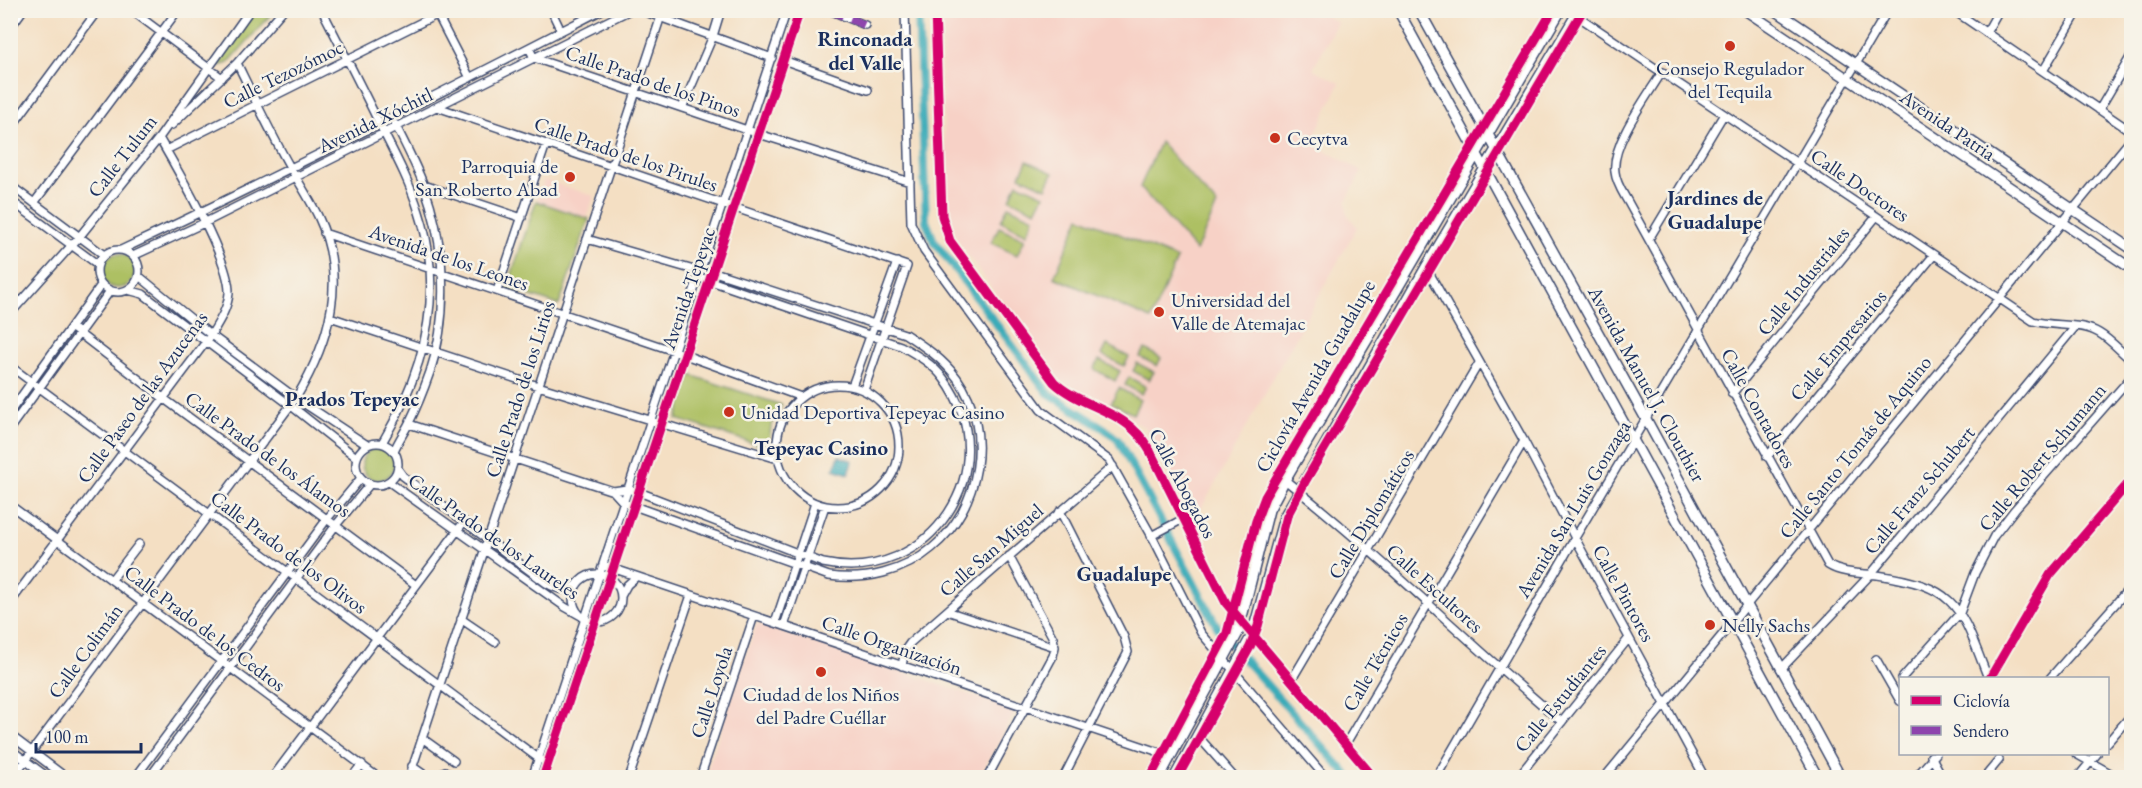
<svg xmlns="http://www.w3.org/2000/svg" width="2142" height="788" viewBox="0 0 2142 788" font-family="'EB Garamond',serif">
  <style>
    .built { fill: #f7d1c6 }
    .green { fill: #adc063; stroke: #647860; stroke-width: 1.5 }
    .water { fill: #3babb8; stroke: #2b6d8b; stroke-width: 1.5 }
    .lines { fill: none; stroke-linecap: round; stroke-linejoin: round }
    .canal { stroke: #3babb8; stroke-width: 8 }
    .minor-casing { stroke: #3c496d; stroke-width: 10 }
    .major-casing { stroke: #3c496d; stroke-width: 12 }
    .minor { stroke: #fff; stroke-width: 7 }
    .major { stroke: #fff; stroke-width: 9 }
    .quiet { stroke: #8e44ad; stroke-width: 8; stroke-dasharray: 15 8; stroke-linecap: butt }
    .cycleway-casing { stroke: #f7f3e8; stroke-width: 13 }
    .cycleway { stroke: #d6006c; stroke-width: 9 }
    .poi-dot { fill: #c8321e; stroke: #f7f3e8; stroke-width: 2 }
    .labels { text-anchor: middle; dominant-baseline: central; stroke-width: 5; stroke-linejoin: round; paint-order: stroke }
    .poi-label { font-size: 20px; fill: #1b2f5e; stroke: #f7f3e8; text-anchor: start }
    .street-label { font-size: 20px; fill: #1b2f5e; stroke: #f7f3e8 }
    .neighbourhood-label { font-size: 21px; font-weight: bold; fill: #1b2f5e; stroke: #f7f3e8 }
  </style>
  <rect width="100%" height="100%" fill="#f7f3e8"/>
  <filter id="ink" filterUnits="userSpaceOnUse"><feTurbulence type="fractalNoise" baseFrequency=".0167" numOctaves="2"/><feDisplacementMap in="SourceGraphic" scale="12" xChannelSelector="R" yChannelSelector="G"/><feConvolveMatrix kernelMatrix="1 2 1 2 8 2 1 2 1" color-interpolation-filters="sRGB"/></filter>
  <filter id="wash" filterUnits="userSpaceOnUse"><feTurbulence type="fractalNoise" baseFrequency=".008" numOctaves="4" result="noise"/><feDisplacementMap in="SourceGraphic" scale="24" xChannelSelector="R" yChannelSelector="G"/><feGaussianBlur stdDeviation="1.35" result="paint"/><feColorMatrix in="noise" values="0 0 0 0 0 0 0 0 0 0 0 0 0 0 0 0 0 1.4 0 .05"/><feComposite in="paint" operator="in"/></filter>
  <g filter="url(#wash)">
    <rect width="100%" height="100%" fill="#f4dfc3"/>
    <!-- built -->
    <path class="built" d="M1316,10L1337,22L1313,69L1340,83L1311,143L1362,171L1346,201L1347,214L1357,227L1192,525L1145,427L1075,392L1058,380L959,243L948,214L942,77L943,11Z
      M544,180L594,196L587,218L537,203Z
      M757,623L776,630L1016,710L979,777H705Z"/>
    <!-- green -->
    <path class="green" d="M255,11H274L228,63L219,66L215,64Z
      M1160,142L1217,205L1196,251L1140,187Z
      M1027,161L1053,173L1046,188L1020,176Z
      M1017,183L1044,195L1036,211L1010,199Z
      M536,201L589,219L559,305L507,288Z
      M1008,206L1034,218L1027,234L1001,221Z
      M1080,217L1177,259L1151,319L1054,277Z
      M999,227L1025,239L1017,255L991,243Z
      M101 271a17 17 0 1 1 34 0a17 17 0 1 1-34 0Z
      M1107,345L1129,357L1124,366L1102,355Z
      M1145,349L1161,358L1157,366L1140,357Z
      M1099,360L1120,371L1115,381L1094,369Z
      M1137,363L1154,372L1149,380L1133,371Z
      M690,375L782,405L771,427L768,448L677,419Z
      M1129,377L1146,387L1141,394L1125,385Z
      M1119,388L1140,400L1133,414L1111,403Z
      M362 464a16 16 0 1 1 32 0a16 16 0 1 1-32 0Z"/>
    <!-- water -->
    <path class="water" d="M839,456L853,461L849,474L834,469Z"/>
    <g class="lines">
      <!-- canal -->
      <path class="canal" d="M918,10L926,221L934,241L1048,393L1105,429L1118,440L1220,632L1350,778"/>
    </g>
  </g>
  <g filter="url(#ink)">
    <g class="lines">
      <defs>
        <path id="minor" d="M131,10L222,78
          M322,10C341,47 360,84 378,121C393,151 409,180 419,212C446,294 424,372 382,443
          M435,10L470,78
          M551,10L561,31
          M640,10L772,58
          M821,10H822
          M829,10L865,25
          M905,10L911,223L924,251L1041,410L1109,460L1154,540L1201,633L1326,778
          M935,10L942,216L950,241L1054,382C1077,404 1114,409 1136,432C1142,437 1146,445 1150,451L1226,603L1374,778
          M1953,10L2132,132
          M1576,15L2033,321C2054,327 2081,322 2099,333C2111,340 2121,352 2132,361
          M10,28L23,10
          M1986,33L1999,10
          M529,48L534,58L759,134L910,182
          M783,60L868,90
          M2043,71L2079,10
          M1662,72C1647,97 1611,144 1615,172C1616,183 1623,193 1628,202L1828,565C1842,574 1861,573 1877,575C1959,587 1960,607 1988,678
          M437,107L907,266L864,390
          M682,108L713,36L721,10
          M2099,110L2132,54
          M172,125L237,63L283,10
          M10,129L98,10
          M166,150L446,10
          M10,185L104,255
          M424,185L522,218
          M10,200L97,264
          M34,203L178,10
          M324,233L674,351L801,397
          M587,239L694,270L702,268L905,334C925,347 943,359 957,378C994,430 981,508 932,548C904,572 865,581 829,576L634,506L623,502L613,491
          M1649,239L1724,114
          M97 271a21 21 0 1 1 42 0a21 21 0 1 1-42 0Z
          M121,250C283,174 442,92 602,10
          M133,256L204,223L630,10
          M1426,267L1524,441L1575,538L1705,778
          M139,276L211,335L296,398L367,445
          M128,290L143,294L290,405L356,457
          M497,291L546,144
          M10,294L21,302
          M10,314L80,236L159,138L250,10
          M330,317L538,386L778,459
          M72,328L163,398L416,585
          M10,366L538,758L549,762
          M777 446a61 61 0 1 1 122 0a61 61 0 1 1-122 0Z
          M852,386L897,262
          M1732,394L1876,217
          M10,412L101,285
          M409,424L613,491L627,489L639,492L823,563C930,586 1009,468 944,379C933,364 917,355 901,346L699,277L694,270
          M10,428L110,291
          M356 464a21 21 0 1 1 42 0a21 21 0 1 1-42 0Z
          M394,451C398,441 404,433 409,423C417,407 424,389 430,372C450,313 445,244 424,186C416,165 405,144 395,124
          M1767,457L1934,255
          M398,469L403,476L546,583C558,590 566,592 577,585
          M1285,480C1381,556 1468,643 1562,722
          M389,482L565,607L581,616
          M10,505L379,778
          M1060,511L1124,637L1128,652L1063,778
          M1151,536L1183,519
          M603,565L1171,756
          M573 598a24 24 0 1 1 48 0a24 24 0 1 1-48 0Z
          M112,579L139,544
          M621,596L627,585L636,577
          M10,603L211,335C219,322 228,308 229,293C230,259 177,169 159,138
          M947,611L1055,647
          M461,619L495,642
          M775,623L815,503
          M784,626L825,506
          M1876,659L1900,701
          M902,666L905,650L910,643L1113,466
          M1781,669L1871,574L2075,327
          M1902,678L1960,613L1975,573L1994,536L2015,509L2132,376
          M1990,678L2050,575L2132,479
          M2050,678L2132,585
          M1291,681L1479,363
          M10,735L67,778
          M1197,735L1235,778
          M422,738L454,761
          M2108,742L2132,714
          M1345,745L1524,441
          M10,749L49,778
          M2076,754L2119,778
          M1931,756L1943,778
          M412,766L429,778
          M12,778L296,398C330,341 348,279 318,216C310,200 300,184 291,169C271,134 254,98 237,63
          M135,778L327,519L361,478
          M149,778L336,525L370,484
          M272,778L463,523
          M351,778L362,764
          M409,778L663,10
          M443,778L445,771
          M532,778L787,10
          M543,778L800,10
          M629,778L691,595
          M700,778L754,616
          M987,778L1053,656L1055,647L1053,638L1009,556
          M1434,778L1441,769L1575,538L1888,10
          M1517,778L1629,638
          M1604,778L2132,138
          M1915,778L1936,754
          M1984,778L1999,760
          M2077,778L2097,754"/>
        <path id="major" d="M1398,10L1818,778
          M1419,10L1646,419L1841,778
          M1745,10L2132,269
          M1775,10L2132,249
          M1159,778L1238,633L1269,510L1285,480L1561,10
          M1174,778L1252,635L1284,517L1426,267L1579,10"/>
      </defs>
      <!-- minor casing -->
      <use href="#minor" class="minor-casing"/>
      <!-- major casing -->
      <use href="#major" class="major-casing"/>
      <!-- minor -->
      <use href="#minor" class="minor"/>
      <!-- major -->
      <use href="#major" class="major"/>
      <!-- quiet -->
      <path class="quiet" d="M829,10L865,25"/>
      <defs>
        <path id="cycleway" d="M935,10L942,216L950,241L1054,382C1077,404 1114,409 1136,432C1142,437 1146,445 1150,451L1226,603L1374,778
          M1990,678L2050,575L2132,479
          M543,778L800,10
          M1150,778L1227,633L1256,521L1265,497L1553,10
          M1177,778L1250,647L1258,626L1287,516L1306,480L1583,10"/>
      </defs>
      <!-- cycleway casing -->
      <use href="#cycleway" class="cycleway-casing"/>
      <!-- cycleway -->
      <use href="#cycleway" class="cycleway"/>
    </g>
  </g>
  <!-- markers -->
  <g class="poi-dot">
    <circle cx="1730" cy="46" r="6"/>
    <circle cx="1275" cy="138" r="6"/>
    <circle cx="570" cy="177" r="6"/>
    <circle cx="1159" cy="312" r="6"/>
    <circle cx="729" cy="412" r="6"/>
    <circle cx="1710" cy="625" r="6"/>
    <circle cx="821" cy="672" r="6"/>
  </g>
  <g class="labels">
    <!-- poi labels -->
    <g class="poi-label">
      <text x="1730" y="68" text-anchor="middle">Consejo Regulador<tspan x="1730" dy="23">del Tequila</tspan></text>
      <text x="1287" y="138">Cecytva</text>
      <text x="558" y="166" text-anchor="end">Parroquia de<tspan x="558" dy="23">San Roberto Abad</tspan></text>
      <text x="1171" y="300">Universidad del<tspan x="1171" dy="23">Valle de Atemajac</tspan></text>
      <text x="741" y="412">Unidad Deportiva Tepeyac Casino</text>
      <text x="1722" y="625">Nelly Sachs</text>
      <text x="821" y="694" text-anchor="middle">Ciudad de los Niños<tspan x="821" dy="23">del Padre Cuéllar</tspan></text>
    </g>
    <!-- street labels -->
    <g class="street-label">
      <text transform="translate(283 74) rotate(-26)">Calle Tezozómoc</text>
      <text transform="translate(653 81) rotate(19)">Calle Prado de los Pinos</text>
      <text transform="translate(375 120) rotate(-26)">Avenida Xóchitl</text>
      <text transform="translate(1948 125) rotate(34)">Avenida Patria</text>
      <text transform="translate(626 154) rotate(19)">Calle Prado de los Pirules</text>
      <text transform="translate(122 156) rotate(-52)">Calle Tulum</text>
      <text transform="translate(1860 185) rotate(34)">Calle Doctores</text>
      <text transform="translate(449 257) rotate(19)">Avenida de los Leones</text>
      <text transform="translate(1803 281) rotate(-51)">Calle Industriales</text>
      <text transform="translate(688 288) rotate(-71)">Avenida Tepeyac</text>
      <text transform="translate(1838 345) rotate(-50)">Calle Empresarios</text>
      <text transform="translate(1315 376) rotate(-60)">Ciclovía Avenida Guadalupe</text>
      <text transform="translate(1647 384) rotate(61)">Avenida Manuel J. Clouthier</text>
      <text transform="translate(520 389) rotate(-72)">Calle Prado de los Lirios</text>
      <text transform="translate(142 397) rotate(-54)">Calle Paseo de las Azucenas</text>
      <text transform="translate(1759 408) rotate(61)">Calle Contadores</text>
      <text transform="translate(1855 447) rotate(-51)">Calle Santo Tomás de Aquino</text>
      <text transform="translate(268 454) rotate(36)">Calle Prado de los Álamos</text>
      <text transform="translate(2042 457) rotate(-50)">Calle Robert Schumann</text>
      <text transform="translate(1183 483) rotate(62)">Calle Abogados</text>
      <text transform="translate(1919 490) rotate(-50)">Calle Franz Schubert</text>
      <text transform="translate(1573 509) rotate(-59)">Avenida San Luis Gonzaga</text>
      <text transform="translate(1371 514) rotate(-59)">Calle Diplomáticos</text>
      <text transform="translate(494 536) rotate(35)">Calle Prado de los Laureles</text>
      <text transform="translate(991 550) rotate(-41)">Calle San Miguel</text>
      <text transform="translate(289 552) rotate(37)">Calle Prado de los Olivos</text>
      <text transform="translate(1435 588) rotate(42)">Calle Escultores</text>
      <text transform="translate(1624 593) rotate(61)">Calle Pintores</text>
      <text transform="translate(205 628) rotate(37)">Calle Prado de los Cedros</text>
      <text transform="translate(892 645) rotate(19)">Calle Organización</text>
      <text transform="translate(85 651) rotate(-54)">Calle Colimán</text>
      <text transform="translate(1375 662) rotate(-60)">Calle Técnicos</text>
      <text transform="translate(711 692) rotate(-72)">Calle Loyola</text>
      <text transform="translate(1560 698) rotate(-51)">Calle Estudiantes</text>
    </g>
    <!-- neighbourhood labels -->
    <g class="neighbourhood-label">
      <text x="865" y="38">Rinconada<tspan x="865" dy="24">del Valle</tspan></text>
      <text x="1715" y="197">Jardines de<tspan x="1715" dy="24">Guadalupe</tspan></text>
      <text x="352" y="398">Prados Tepeyac</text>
      <text x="821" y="447">Tepeyac Casino</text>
      <text x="1124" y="573">Guadalupe</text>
    </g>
  </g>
  <!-- margin -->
  <rect width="2142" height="788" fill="none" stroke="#f7f3e8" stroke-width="36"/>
  <!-- legend -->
  <rect x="1899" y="677" width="210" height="78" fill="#f7f3e8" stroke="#9fa5b1" stroke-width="1.5"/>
  <rect x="1911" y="696" width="30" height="9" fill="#d6006c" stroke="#9fa5b1" stroke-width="1.5"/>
  <text x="1953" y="707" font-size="18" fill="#1b2f5e">Ciclovía</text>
  <rect x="1911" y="726" width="30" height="9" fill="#8e44ad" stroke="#9fa5b1" stroke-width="1.5"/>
  <text x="1953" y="737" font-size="18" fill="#1b2f5e">Sendero</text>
  <!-- scale -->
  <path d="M36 743v9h105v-9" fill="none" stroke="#1b2f5e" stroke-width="3"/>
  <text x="45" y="743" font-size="18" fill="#1b2f5e" stroke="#f7f3e8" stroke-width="4.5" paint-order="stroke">100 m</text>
</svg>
